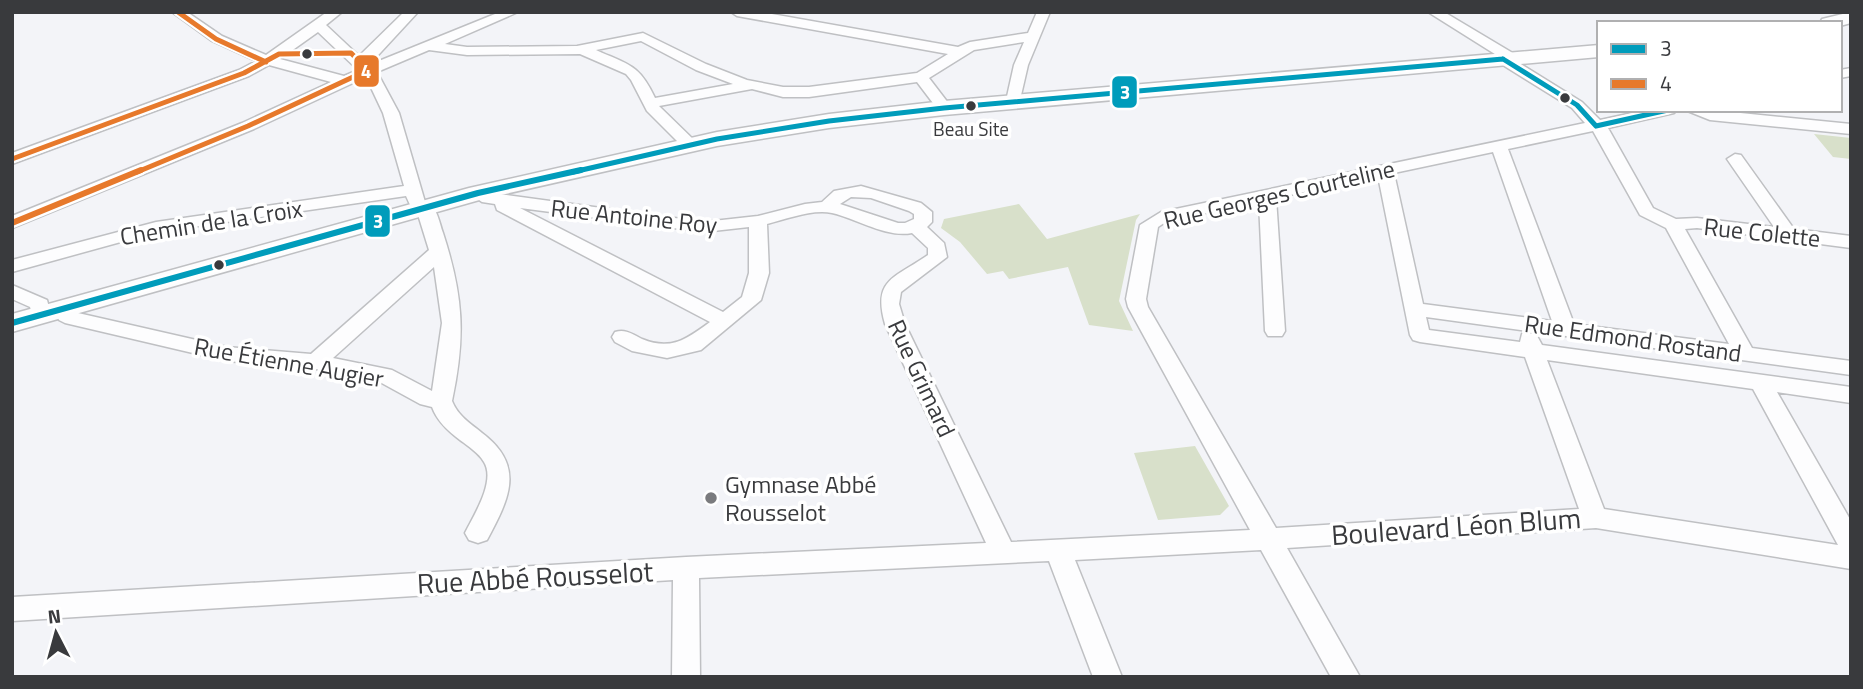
<svg xmlns="http://www.w3.org/2000/svg" width="1863" height="689" viewBox="0 0 1863 689" font-family="'Titillium Web',sans-serif">
  <style>
    .green { fill: #d8e0ca }
    .lines { fill: none; stroke-linecap: round; stroke-linejoin: round }
    .street-casing { stroke: #bfc0c3; stroke-width: 3 }
    .secondary-casing { stroke: #bfc0c3; stroke-width: 3 }
    .street { fill: #fdfdfe; fill-rule: evenodd }
    .secondary { fill: #fdfdfe; fill-rule: evenodd }
    .bus-1-far1-casing { stroke: #fff; stroke-width: 9 }
    .bus-1-casing { stroke: #fff; stroke-width: 11 }
    .bus-2-far1-casing { stroke: #fff; stroke-width: 9 }
    .bus-2-casing { stroke: #fff; stroke-width: 11 }
    .bus-1-far1 { stroke: #009cbb; stroke-width: 5 }
    .bus-1 { stroke: #009cbb; stroke-width: 6 }
    .bus-2-far1 { stroke: #e7792b; stroke-width: 5 }
    .bus-2 { stroke: #e7792b; stroke-width: 6 }
    .bus-dot { fill: #393a3d; stroke: #fff; stroke-width: 2.5 }
    .poi-dot { fill: #7a7b7e; stroke: #fff; stroke-width: 2.5 }
    .labels { text-anchor: middle; dominant-baseline: central; stroke-width: 7; stroke-linejoin: round; paint-order: stroke }
    .far-bus-label { font-size: 19px; fill: #393a3d; stroke: #fff }
    .street-label { font-size: 24px; fill: #393a3d; stroke: #fff }
    .poi-label { font-size: 24px; fill: #393a3d; stroke: #fff; text-anchor: start }
    .near-street-label { font-size: 28px; fill: #393a3d; stroke: #fff }
    .line-badge { stroke: #fff; stroke-width: 2.5 }
    .badge-label { font-size: 19px; text-anchor: middle; font-weight: bold; fill: #fff }
  </style>
  <rect width="100%" height="100%" fill="#f3f4f8"/>
  <!-- green -->
  <path class="green" d="M1814,134L1851,138V159L1833,157Z
    M1019,204L1047,239L1140,214L1136,220L1119,301L1133,331L1089,325L1068,267L1009,279L1003,271L987,274L960,242L941,228L944,219Z
    M1195,446L1229,506L1220,515L1158,520L1134,453Z"/>
  <g class="lines">
    <defs>
      <path id="street" d="M172,12H187L222,36L266,55L327,12H342L326,25L359,56L404,12H418L369,65L500,12H518L445,44L467,47L577,46L643,33L706,64L747,80L783,87H809L917,73L948,54L737,16L731,12H761L958,47L970,42L1028,33L1037,12H1050L1028,65L1019,104H1009L1006,101L1014,65L1024,42L974,50L929,78L952,108L944,113L939,111L917,82L809,97H783L752,89L659,106L696,142L698,145L690,150L684,148L647,111L631,80L626,74L580,54L467,55L429,50L377,72L399,113L425,202C437,205 439,222 443,233C463,295 466,335 452,401C458,416 470,423 482,433C526,466 509,499 487,540L478,543L469,540L465,533C474,515 496,481 484,462C479,453 468,446 460,440C448,431 437,421 432,407L420,404L378,381L316,369L227,361L65,323L59,320L54,308L57,304C71,300 69,308 78,313L227,347L311,354L429,250L416,208L411,207L406,196L157,232L12,272V260L156,222L404,186L383,113L366,77L254,129L12,228V216L242,123L331,82L269,65L249,76L12,164V153L239,70L256,61L212,41ZM318,32L358,70L344,76L280,59ZM641,41L696,70L733,84L655,98C639,64 629,65 596,50ZM434,267L442,323L432,391L392,370L333,358Z
        M1428,12H1444L1516,55V61L1582,102L1600,120L1646,110H1677L1674,113L1608,128L1653,208L1676,219L1697,218L1774,227L1727,159L1735,154L1741,155L1794,229L1851,236V248L1697,228L1685,229L1752,348L1851,361V375L1426,317L1429,330L1520,342L1522,334H1536L1542,345L1851,387V403L1777,392L1851,521V569L1596,528L1287,548L1360,677H1331L1261,550L1075,560L1122,677H1093L1049,561L699,578L700,677H672L673,580L12,621V597L686,557L986,543L885,324C872,279 895,278 928,255V248L912,233C886,238 858,219 832,213C812,209 787,219 767,224L769,273L761,300L701,350L667,358L632,351L615,342L612,337L615,332C626,329 632,334 642,339C671,351 687,339 710,322L497,210L495,204L482,202L469,193L472,189L478,188L492,193L704,222L758,216L805,204L822,202L834,191L861,186L921,203L932,212V222L927,227L944,243L947,257L901,292L899,304L905,324L1011,542L1250,530L1128,307L1126,299L1140,225L1161,212L1585,123L1572,108L1498,62V56ZM1593,131L1640,215L1666,228L1729,344L1574,324L1508,149ZM1493,152L1552,321L1423,304L1394,173ZM1378,176L1410,335L1413,340L1420,342L1525,357L1579,509L1276,528L1148,307L1146,299L1158,227L1167,221L1259,202L1265,331L1268,336H1282L1285,331L1276,198ZM851,197L871,198L909,211L914,214V219L905,223H898L840,204ZM520,208L704,232L749,227V273L742,297L723,312ZM1547,360L1753,389L1838,545L1604,509Z
        M1851,68V76L1840,78V70Z
        M1685,110H1711L1851,124V134L1710,120Z
        M12,285L47,300L51,315L48,320H34L30,307L12,299Z"/>
      <path id="secondary" d="M1851,12V23L1840,26V23H1820L1822,19Z
        M1599,45V57L944,115L829,128L717,146L483,199L12,332V314L469,188L717,132L829,114L944,101Z"/>
    </defs>
    <!-- street casing -->
    <use href="#street" class="street-casing"/>
    <!-- secondary casing -->
    <use href="#secondary" class="secondary-casing"/>
    <!-- street -->
    <use href="#street" class="street"/>
    <!-- secondary -->
    <use href="#secondary" class="secondary"/>
    <defs>
      <path id="bus-1-far1" d="M1503,59L1577,105L1596,126
        M1596,126L1668,110
        M573,172L717,139L829,121L944,108L1503,59"/>
      <path id="bus-1" d="M12,323L478,193L581,170"/>
      <path id="bus-2-far1" d="M178,12L216,39L266,62
        M12,159L244,73L279,54L351,53L368,70L248,126L137,172"/>
      <path id="bus-2" d="M12,223L141,170"/>
    </defs>
    <!-- bus-1-far1 casing -->
    <use href="#bus-1-far1" class="bus-1-far1-casing"/>
    <!-- bus-1 casing -->
    <use href="#bus-1" class="bus-1-casing"/>
    <!-- bus-2-far1 casing -->
    <use href="#bus-2-far1" class="bus-2-far1-casing"/>
    <!-- bus-2 casing -->
    <use href="#bus-2" class="bus-2-casing"/>
    <!-- bus-1-far1 -->
    <use href="#bus-1-far1" class="bus-1-far1"/>
    <!-- bus-1 -->
    <use href="#bus-1" class="bus-1"/>
    <!-- bus-2-far1 -->
    <use href="#bus-2-far1" class="bus-2-far1"/>
    <!-- bus-2 -->
    <use href="#bus-2" class="bus-2"/>
  </g>
  <!-- markers -->
  <g class="bus-dot">
    <circle cx="307" cy="54" r="6"/>
    <circle cx="1565" cy="98" r="6"/>
    <circle cx="971" cy="106" r="6"/>
    <circle cx="219" cy="265" r="6"/>
  </g>
  <circle class="poi-dot" cx="711" cy="498" r="7"/>
  <g class="labels">
    <!-- far-bus labels -->
    <g class="far-bus-label">
      <text x="971" y="128">Beau Site</text>
    </g>
    <!-- street labels -->
    <g class="street-label">
      <text transform="translate(1279 194) rotate(-13)">Rue Georges Courteline</text>
      <text transform="translate(634 216) rotate(6)">Rue Antoine Roy</text>
      <text transform="translate(211 222) rotate(-9)">Chemin de la Croix</text>
      <text transform="translate(1762 232) rotate(6)">Rue Colette</text>
      <text transform="translate(1633 338) rotate(8)">Rue Edmond Rostand</text>
      <text transform="translate(289 362) rotate(10)">Rue Étienne Augier</text>
      <text transform="translate(922 378) rotate(65)">Rue Grimard</text>
    </g>
    <!-- poi labels -->
    <g class="poi-label">
      <text x="725" y="484">Gymnase Abbé<tspan x="725" dy="28">Rousselot</tspan></text>
    </g>
    <!-- near-street labels -->
    <g class="near-street-label">
      <text transform="translate(1456 526) rotate(-4)">Boulevard Léon Blum</text>
      <text transform="translate(535 577) rotate(-3)">Rue Abbé Rousselot</text>
    </g>
  </g>
  <g class="line-badge">
    <rect x="353" y="54" width="27" height="34" rx="7" fill="#e7792b"/>
    <rect x="1111" y="75" width="27" height="34" rx="7" fill="#009cbb"/>
    <rect x="364" y="204" width="27" height="34" rx="7" fill="#009cbb"/>
  </g>
  <g class="badge-label">
    <text x="366" y="78">4</text>
    <text x="1125" y="99">3</text>
    <text x="378" y="228">3</text>
  </g>
  <!-- border -->
  <rect width="1863" height="689" fill="none" stroke="#393a3d" stroke-width="28"/>
  <!-- legend -->
  <rect x="1597" y="21" width="245" height="91" fill="#ffffff" stroke="#b0b0b1" stroke-width="2"/>
  <rect x="1611" y="44" width="35" height="10" fill="#009cbb" stroke="#b0b0b1" stroke-width="2"/>
  <text x="1660" y="56" font-size="21" fill="#393a3d">3</text>
  <rect x="1611" y="79" width="35" height="10" fill="#e7792b" stroke="#b0b0b1" stroke-width="2"/>
  <text x="1660" y="91" font-size="21" fill="#393a3d">4</text>
  <!-- north arrow -->
  <g transform="translate(56 633) rotate(354)" stroke="#ffffff" stroke-width="5" paint-order="stroke">
  <path d="M0-5L12 26L0 18L-12 26Z" fill="#393a3d"/>
  <text y="-10" font-size="19" font-weight="bold" text-anchor="middle" fill="#393a3d">N</text>
  </g>
</svg>
